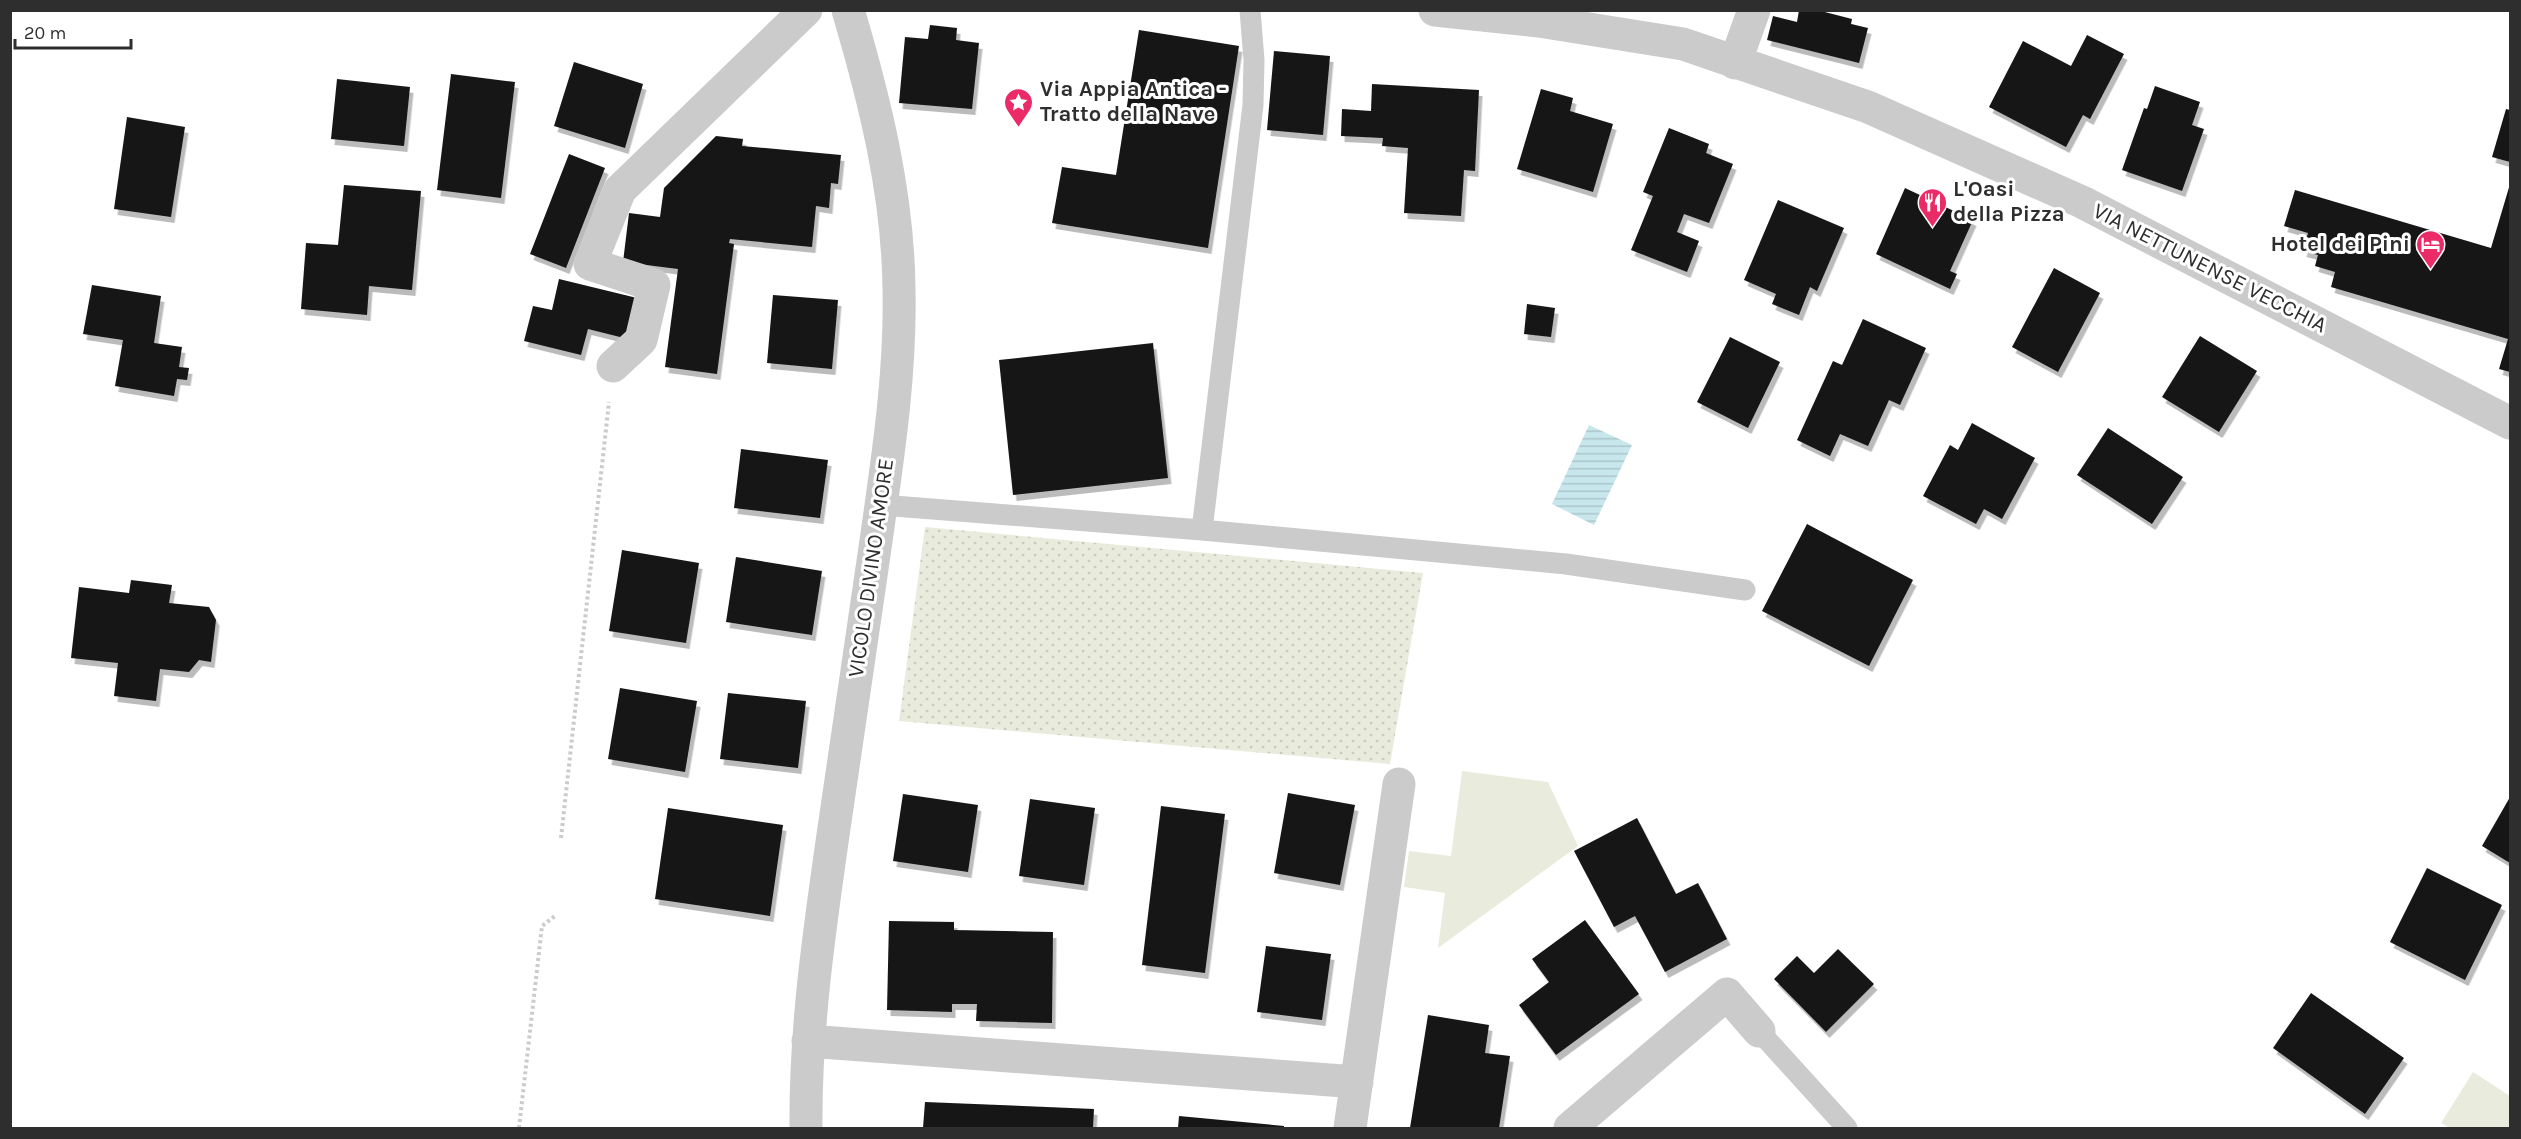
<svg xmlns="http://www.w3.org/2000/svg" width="2521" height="1139" viewBox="0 0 2521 1139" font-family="Karla,sans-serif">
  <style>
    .grass { fill: url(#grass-dots) }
    .park { fill: #e9ecdc }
    .water { fill: url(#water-rules) }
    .building { fill: #151515; filter: url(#shadow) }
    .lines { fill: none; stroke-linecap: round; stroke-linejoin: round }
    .path { stroke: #cbcbcb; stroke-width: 4; stroke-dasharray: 3 3; stroke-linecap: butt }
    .lane { stroke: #cbcbcb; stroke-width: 21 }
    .street { stroke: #cbcbcb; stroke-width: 33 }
    .labels { text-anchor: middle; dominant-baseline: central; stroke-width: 6; stroke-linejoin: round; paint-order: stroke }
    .poi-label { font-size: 22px; font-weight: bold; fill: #2e2e2e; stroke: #fff; text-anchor: start }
    .street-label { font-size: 22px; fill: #2e2e2e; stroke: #fff }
  </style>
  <defs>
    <pattern id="grass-dots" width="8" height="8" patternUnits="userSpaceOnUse" patternTransform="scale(1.5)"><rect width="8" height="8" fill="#e9ecdc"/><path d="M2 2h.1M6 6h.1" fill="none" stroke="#c8cbbd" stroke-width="1.8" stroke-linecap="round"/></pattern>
    <pattern id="water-rules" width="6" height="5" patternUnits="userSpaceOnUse" patternTransform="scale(1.5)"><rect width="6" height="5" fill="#c7e7ed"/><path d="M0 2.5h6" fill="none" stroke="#abc6cc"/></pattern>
    <filter id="shadow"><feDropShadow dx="3.5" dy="6" stdDeviation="0" flood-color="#0004"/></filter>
  </defs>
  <rect width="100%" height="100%" fill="#fff"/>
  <!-- grass -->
  <path class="grass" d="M925,527L1423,573L1390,764L899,721Z"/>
  <!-- park -->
  <path class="park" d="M1462,771L1548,782L1578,846L1438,948L1445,893L1404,887L1409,851L1451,856Z
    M2473,1072L2510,1096V1128H2450L2441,1123Z"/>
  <!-- water -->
  <path class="water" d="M1589,425L1632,445L1594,525L1552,504Z"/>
  <!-- building -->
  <path class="building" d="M1799,10H1817L1852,19L1851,24L1868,28L1859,63L1767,40L1773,16L1797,22Z
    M930,25L957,28L956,40L979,43L972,109L899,103L905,37L928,39Z
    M1139,30L1239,46L1208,248L1052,223L1062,167L1116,175Z
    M2087,35L2124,54L2090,119L2083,115L2066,147L1989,107L2023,41L2071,66Z
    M1274,51L1330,56L1323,135L1267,130Z
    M574,62L643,84L625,148L554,126Z
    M451,74L515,82L501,198L437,190Z
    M337,79L410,87L404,146L331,139Z
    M1372,84L1479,90L1475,171L1464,170L1461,216L1404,213L1408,148L1382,146L1383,138L1341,136L1342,109L1371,111Z
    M2155,86L2200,102L2192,125L2204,129L2182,191L2122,170L2144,108L2147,109Z
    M1541,89L1573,98L1570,111L1613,124L1593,192L1517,169Z
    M2506,109L2510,110V162L2492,157Z
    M127,117L185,127L171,217L114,209Z
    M1669,128L1709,144L1706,153L1733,164L1709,223L1684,214L1677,232L1699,241L1687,272L1631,250L1653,196L1643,192Z
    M716,136L743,139L742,146L841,155L838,184L831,183L829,208L816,206L812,247L730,239L729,243L734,244L717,374L665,367L678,269L623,262L629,213L660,217L664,188Z
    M569,154L605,168L566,268L530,254Z
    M2510,184V372L2499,369L2508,339L2331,287L2335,272L2315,266L2318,255L2303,251L2308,233L2284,226L2295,190L2491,248Z
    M344,185L421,191L412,290L369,286L367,315L301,309L306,243L338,245Z
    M1905,188L1973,220L1950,271L1957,274L1950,289L1876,254Z
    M1778,200L1844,228L1817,291L1810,287L1799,315L1772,304L1776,294L1744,280Z
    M2054,268L2100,293L2058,372L2012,347Z
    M559,279L637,298L628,339L588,329L581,355L524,341L533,306L552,310Z
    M92,285L161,296L154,343L182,347L179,367L189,368L187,380L177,379L174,396L115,386L123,340L83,334Z
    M773,295L838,300L832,369L767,363Z
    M1527,304L1555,308L1551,337L1524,334Z
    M1863,319L1926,348L1900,405L1889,400L1868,446L1840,434L1830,456L1797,440L1833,361L1842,365Z
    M2200,336L2257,371L2219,432L2162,397Z
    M1730,337L1780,362L1748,428L1697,402Z
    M1153,343L1168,478L1013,495L999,360Z
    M1972,423L2035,458L2002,519L1984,509L1976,524L1923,496L1950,445L1958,450Z
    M2108,428L2183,477L2152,524L2077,475Z
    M741,449L828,460L820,518L734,508Z
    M1807,524L1913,580L1869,666L1762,611Z
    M622,550L699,563L686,643L609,631Z
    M736,557L822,571L812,635L726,622Z
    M131,580L172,585L169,603L209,607L216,620L211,662L199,660L189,672L160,669L156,701L114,696L118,663L71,658L79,587L129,593Z
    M620,688L697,701L685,772L608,759Z
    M728,693L806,701L798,768L720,759Z
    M1288,793L1355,805L1340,885L1274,873Z
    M903,794L978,805L968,872L893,861Z
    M2510,797V863L2482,846Z
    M1030,799L1095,808L1084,885L1019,876Z
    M1161,806L1225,814L1205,973L1142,965Z
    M668,808L783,825L770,916L655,899Z
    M1637,818L1676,894L1698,883L1727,939L1665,972L1635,916L1614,927L1574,851Z
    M2427,868L2502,905L2465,980L2390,942Z
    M1585,920L1639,994L1556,1055L1519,1005L1549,982L1532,959Z
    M889,921L954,922V930L1053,932L1052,1023L976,1021L977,1004H952V1012L887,1010Z
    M1266,946L1331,954L1322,1020L1257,1012Z
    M1838,949L1874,984L1826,1032L1774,979L1797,956L1814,973Z
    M2311,993L2404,1058L2365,1114L2273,1048Z
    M1428,1015L1489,1025L1485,1053L1510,1056L1499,1128H1410Z
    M925,1102L1094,1109L1093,1128H923Z
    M1179,1116L1284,1126V1128H1178Z"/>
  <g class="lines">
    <!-- path -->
    <path class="path" d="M561,838L609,402
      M519,1128L542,926L555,916"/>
    <!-- lane -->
    <path class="lane" d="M881,505L1202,530L1566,564L1745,590
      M1202,530L1253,105L1254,60L1250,10
      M1759,1031L1847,1128"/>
    <!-- street -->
    <path class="street" d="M1435,10L1539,21L1683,44L1868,107L2082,202L2510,423
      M1735,63L1754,10
      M613,366L641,340L654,285L590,264L620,190L806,10
      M808,1041L1357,1082
      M806,1128C805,1030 819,933 833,835C847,739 861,644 875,548C887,463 901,375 899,289C898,194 875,101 848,10
      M1350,1128L1399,784
      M1570,1128L1727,994L1759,1031"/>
  </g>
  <!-- icons -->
  <defs>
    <symbol id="sight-pin" viewBox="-11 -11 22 30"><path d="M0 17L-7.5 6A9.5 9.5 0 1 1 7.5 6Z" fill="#eb2b68" stroke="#fff"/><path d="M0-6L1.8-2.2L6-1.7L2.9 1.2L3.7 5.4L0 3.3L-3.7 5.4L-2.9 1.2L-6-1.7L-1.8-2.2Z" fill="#fff"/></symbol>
    <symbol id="restaurant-pin" viewBox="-11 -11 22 30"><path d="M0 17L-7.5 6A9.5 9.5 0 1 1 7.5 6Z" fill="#eb2b68" stroke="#fff"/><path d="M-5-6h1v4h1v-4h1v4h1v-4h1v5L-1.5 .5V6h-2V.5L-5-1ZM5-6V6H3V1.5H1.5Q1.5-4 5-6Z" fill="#fff"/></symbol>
    <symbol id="hotel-pin" viewBox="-11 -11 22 30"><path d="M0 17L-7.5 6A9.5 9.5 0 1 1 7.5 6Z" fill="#eb2b68" stroke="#fff"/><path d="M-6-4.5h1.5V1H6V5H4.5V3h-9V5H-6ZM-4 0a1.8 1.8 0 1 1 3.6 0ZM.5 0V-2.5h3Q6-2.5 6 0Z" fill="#fff"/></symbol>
  </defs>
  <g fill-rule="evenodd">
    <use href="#sight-pin" x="1002" y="86" width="33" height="45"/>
    <use href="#restaurant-pin" x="1916" y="186" width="33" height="45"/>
    <use href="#hotel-pin" x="2414" y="228" width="33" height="45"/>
  </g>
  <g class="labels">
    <!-- poi labels -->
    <g class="poi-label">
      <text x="1040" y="89">Via Appia Antica -<tspan x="1040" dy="25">Tratto della Nave</tspan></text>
      <text x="1953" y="189">L'Oasi<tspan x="1953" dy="25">della Pizza</tspan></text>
      <text x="2410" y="244" text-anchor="end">Hotel dei Pini</text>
    </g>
    <!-- street labels -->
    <g class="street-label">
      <text transform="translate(2210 268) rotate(27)">VIA NETTUNENSE VECCHIA</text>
      <text transform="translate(871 568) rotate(-82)">VICOLO DIVINO AMORE</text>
    </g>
  </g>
  <!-- border -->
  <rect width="2521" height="1139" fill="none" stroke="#2e2e2e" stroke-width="24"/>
  <!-- scale -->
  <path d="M15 39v9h116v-9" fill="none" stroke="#2e2e2e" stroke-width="3"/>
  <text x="24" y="39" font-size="18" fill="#2e2e2e" stroke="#ffffff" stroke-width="4.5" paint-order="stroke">20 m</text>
</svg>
